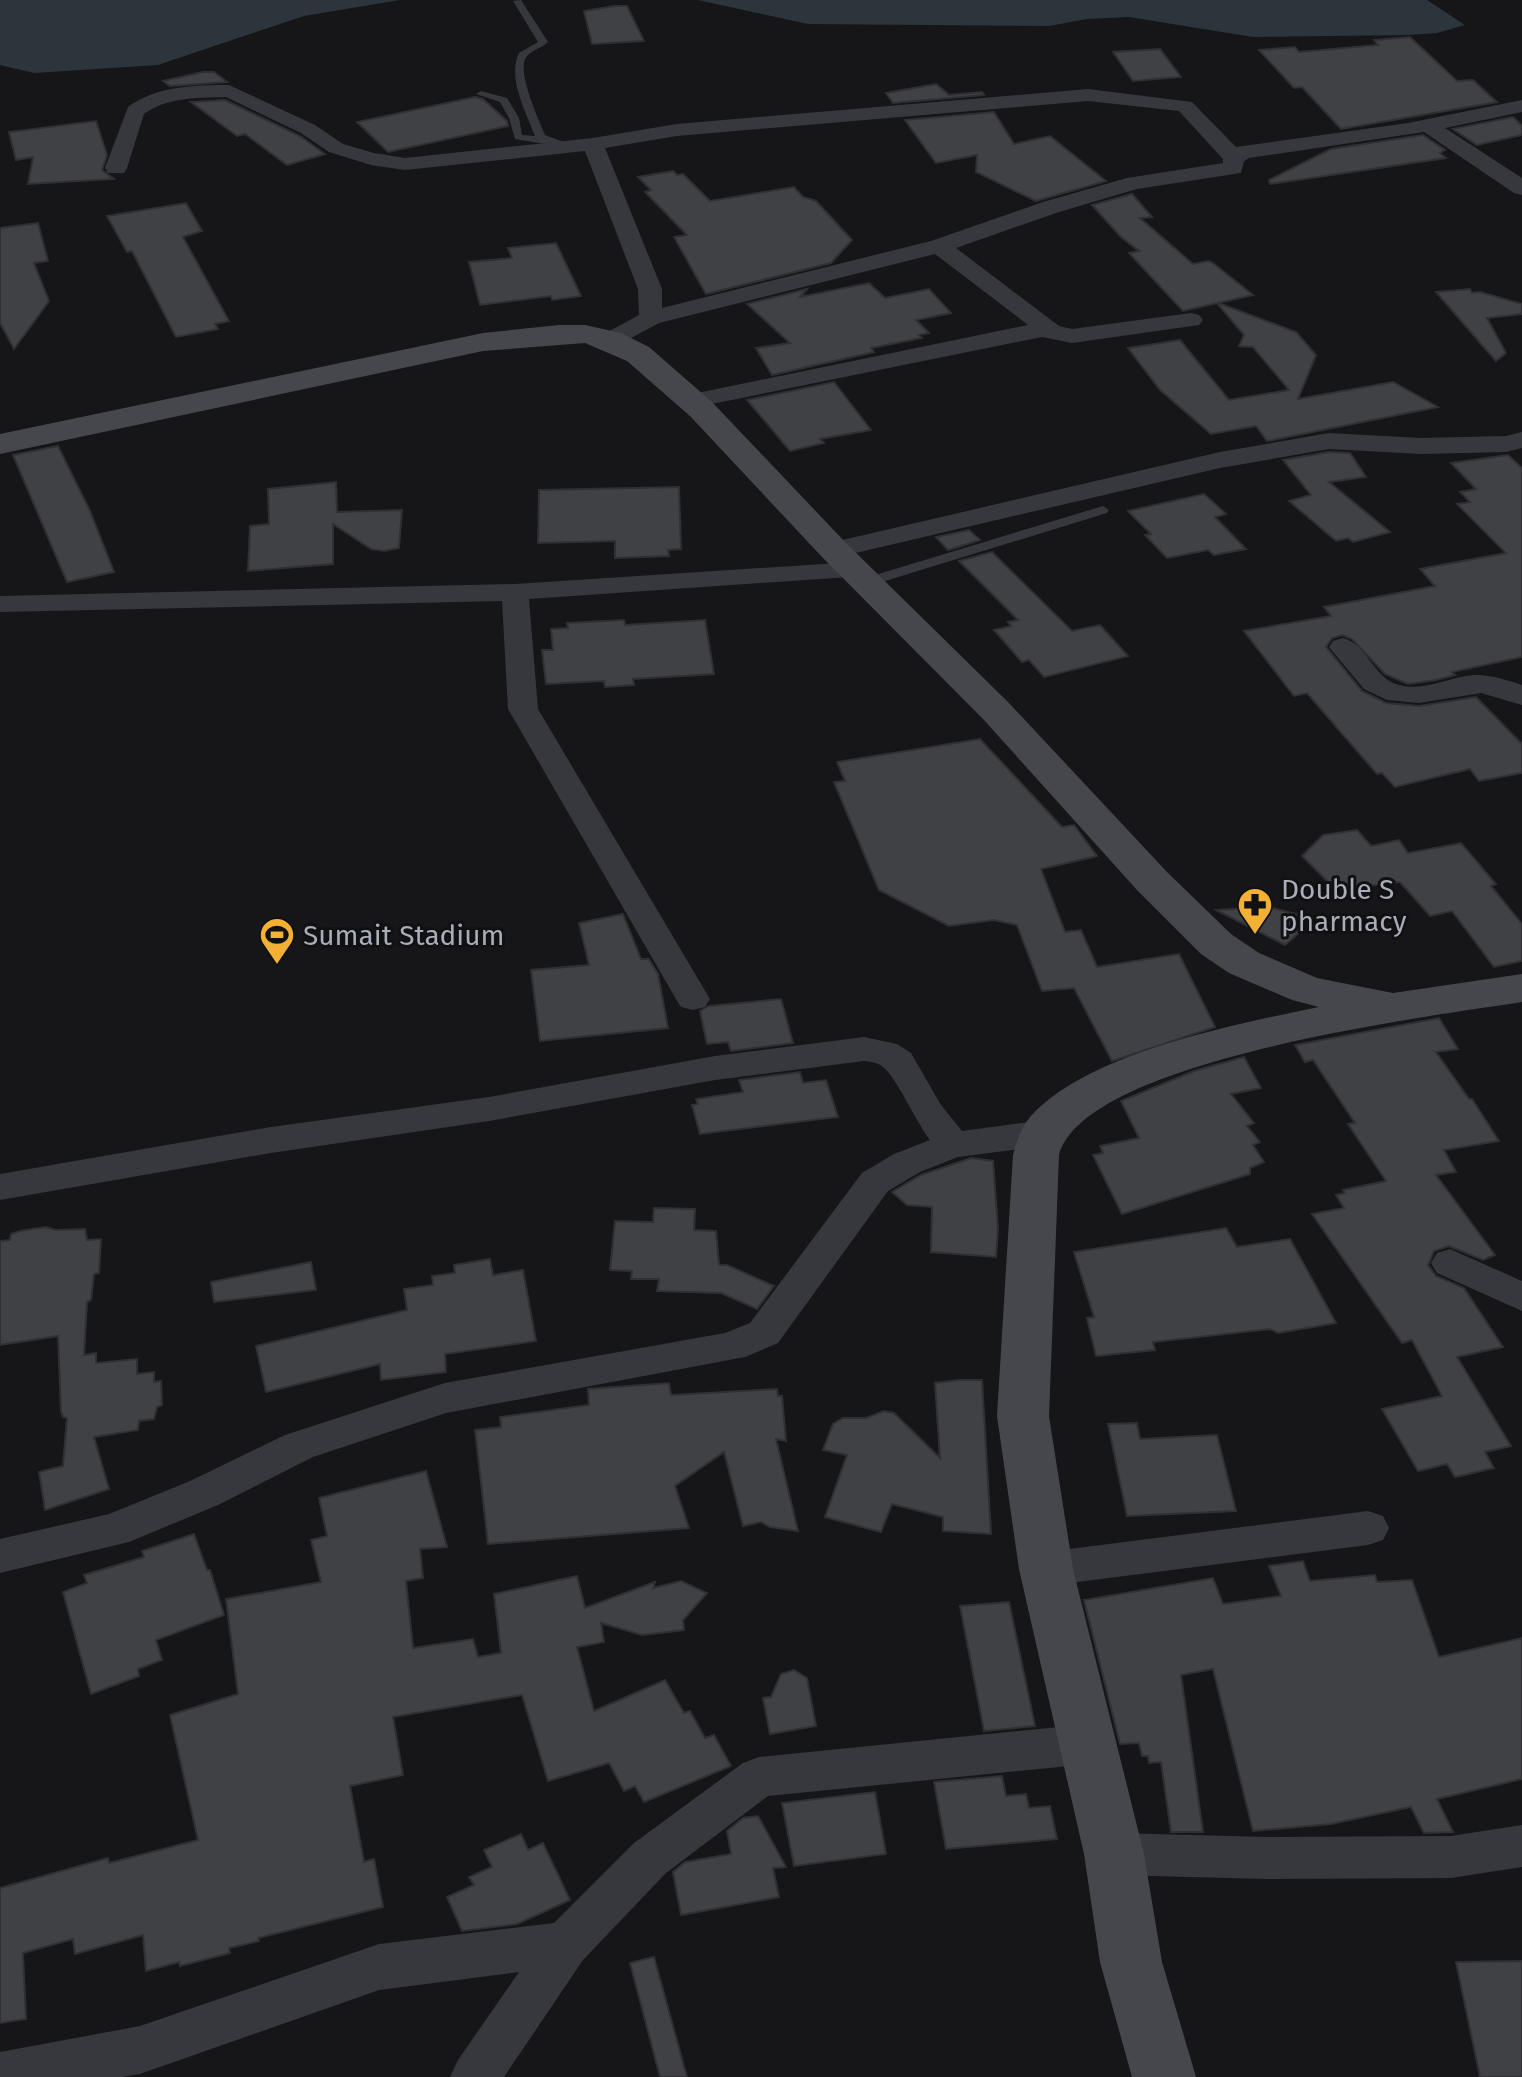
<svg xmlns="http://www.w3.org/2000/svg" width="1522" height="2077" viewBox="0 0 1522 2077" font-family="'Fira Sans',sans-serif">
  <style>
    .water { fill: #2c353c }
    .building { fill: #404145; stroke: #303034; stroke-width: 2 }
    .lines { fill: none; stroke-linecap: round; stroke-linejoin: round }
    .lane { fill: #37383d; fill-rule: evenodd }
    .street { fill: #37383d; fill-rule: evenodd }
    .secondary { fill: #45474d; fill-rule: evenodd }
    .labels { text-anchor: middle; dominant-baseline: central; stroke-width: 6; stroke-linejoin: round; paint-order: stroke }
    .poi-label { font-size: 28px; fill: #a8adb8; stroke: #111113; text-anchor: start }
  </style>
  <rect width="100%" height="100%" fill="#161618"/>
  <!-- water -->
  <path class="water" d="M0,0H400L304,16L158,65L34,73L0,65Z
    M698,0H1427L1465,25L1437,33L1409,35L1253,37L1129,17L1087,19L1049,26L808,24Z"/>
  <!-- building -->
  <path class="building" d="M614,6H627L644,41L592,44L584,11Z
    M1410,37L1457,81L1473,80L1497,102L1341,129L1302,87L1294,88L1259,50L1295,47L1299,52L1378,45L1374,40Z
    M1160,49L1181,77L1133,81L1113,52Z
    M203,72H214L227,82L170,86L163,81Z
    M936,84L949,95L982,92L984,95L893,103L886,93Z
    M475,97L483,99L507,121L508,126L388,152L357,122Z
    M225,100L300,136L325,154L287,165L245,134L237,136L191,102Z
    M994,112L1014,144L1050,136L1106,181L1036,201L976,172L977,155L936,163L905,120Z
    M1513,117L1522,126V135L1477,145L1453,129Z
    M96,121L107,155L102,170L114,179L28,184L33,157L16,160L9,132Z
    M1423,135L1445,150L1440,153L1446,158L1270,184L1269,180L1331,149Z
    M673,171L677,175L683,174L710,201L794,187L803,197L816,201L852,240L831,263L706,294L674,237L687,235L645,192L651,190L638,177Z
    M1132,194L1152,217L1140,218L1193,264L1209,261L1213,263L1253,295L1218,303L1296,332L1316,355L1298,399L1393,382L1438,407L1267,441L1256,426L1211,434L1160,390L1128,348L1180,340L1229,400L1289,390L1253,347L1239,346L1244,335L1217,303L1183,311L1129,253L1139,251L1121,237L1092,205Z
    M186,203L202,231L183,237L229,321L215,324L218,329L176,337L132,251L127,252L107,216Z
    M38,223L48,261L34,263L49,301L14,349L0,323V228Z
    M556,243L581,296L552,300L551,296L480,305L469,262L512,258L508,248Z
    M869,283L885,298L929,289L951,313L916,320L929,333L919,335L922,338L871,348L874,352L772,375L756,348L790,343L747,304L807,289L800,297Z
    M1470,289L1472,293L1480,292L1522,304V314L1487,318L1506,353L1496,361L1436,292Z
    M834,382L871,430L820,439L824,443L790,451L747,400Z
    M58,446L90,511L114,572L67,582L13,455Z
    M1329,452L1350,453L1366,477L1329,482L1390,532L1353,542L1348,538L1336,541L1289,501L1311,495L1283,460Z
    M1508,455L1522,468V657L1452,672L1455,675L1436,680L1408,684L1385,674L1352,639L1342,635L1332,638L1326,647L1362,691L1386,703L1419,706L1476,697L1522,744V773L1479,781L1470,769L1395,787L1382,773L1377,774L1307,693L1294,696L1244,631L1331,616L1324,607L1435,586L1420,569L1506,553L1457,504L1470,502L1460,492L1476,489L1451,463Z
    M336,482L337,512L402,510L399,548L384,551L371,549L333,524V564L248,571L250,526L269,524L268,489Z
    M679,487L681,549L668,550L669,556L615,558V541L538,543L539,490Z
    M1204,494L1226,514L1215,517L1246,549L1214,555L1208,550L1167,558L1145,535L1151,534L1128,511Z
    M969,530L980,540L948,550L936,537Z
    M992,552L1072,631L1100,625L1128,656L1044,677L1029,660L1022,662L994,630L1011,626L1008,622L1018,620L959,561Z
    M624,620L625,625L705,620L714,674L633,679L634,685L605,687L604,681L546,684L542,650H553L551,629L568,628L567,623Z
    M980,739L1062,827L1074,825L1097,856L1041,869L1065,932L1081,930L1097,967L1179,954L1215,1027L1112,1061L1074,988L1042,991L1017,925L994,920L949,926L879,890L834,782L845,781L837,762Z
    M1357,830L1371,846L1399,840L1408,853L1461,843L1496,884L1491,886L1522,924V961L1494,967L1452,911L1430,916L1400,882L1336,890L1302,856L1323,835Z
    M1269,907L1315,919L1285,945L1216,910Z
    M623,914L641,959H649L658,974L668,1028L540,1041L531,970L589,965L579,923Z
    M781,999L793,1043L731,1051L728,1042L707,1044L700,1011L709,1006Z
    M1439,1018L1458,1049L1436,1052L1469,1099H1472L1499,1141L1444,1150L1456,1172L1436,1175L1495,1255L1483,1260L1449,1246L1434,1251L1428,1265L1436,1276L1464,1288L1503,1347L1457,1357L1511,1446L1485,1452L1494,1468L1455,1477L1447,1464L1418,1471L1382,1409L1442,1396L1412,1340L1402,1343L1312,1214L1344,1208L1336,1195L1345,1193L1343,1190L1386,1181L1348,1124L1355,1123L1313,1060L1305,1062L1295,1045Z
    M1244,1057L1261,1088L1231,1094L1254,1123L1247,1126L1260,1142L1253,1145L1264,1162L1250,1168V1174L1122,1214L1093,1155L1103,1153L1100,1146L1139,1138L1121,1101L1194,1071Z
    M800,1072L803,1083L826,1080L838,1117L700,1134L692,1105L698,1104L696,1099L743,1092L739,1080Z
    M971,1158L993,1161L998,1229L996,1257L931,1252L932,1207L907,1205L892,1192L921,1175Z
    M654,1208L695,1209L694,1230L716,1231L719,1265H727L774,1286L757,1309L721,1293L657,1291L659,1279H631L632,1271L610,1270L615,1221L653,1222Z
    M46,1227L56,1230L85,1229L87,1240L101,1239L99,1273L94,1274L91,1300L87,1302L84,1355L96,1353V1363L137,1359V1374L154,1372V1382L161,1381L162,1405L157,1407L154,1419L139,1421L138,1430L94,1437L109,1489L45,1510L39,1472L63,1466L67,1418L63,1417L61,1411L58,1336L0,1345V1241L10,1240L11,1234L20,1231Z
    M1226,1228L1237,1247L1290,1239L1336,1323L1278,1333L1270,1329L1153,1342L1155,1350L1096,1356L1087,1318L1094,1317L1074,1252Z
    M490,1259L493,1275L523,1270L536,1341L445,1354L446,1372L381,1380L380,1364L266,1392L256,1346L407,1310L404,1289L433,1285L432,1276L455,1273L454,1265Z
    M311,1262L316,1290L214,1302L211,1282Z
    M960,1380H982L991,1534L943,1531V1517L892,1504L881,1532L825,1517L847,1455L823,1450L833,1424L843,1418H866L884,1411L894,1413L940,1458L935,1383Z
    M669,1383L671,1395L777,1389L778,1396H782L786,1441L776,1439L798,1531L770,1527L761,1522L743,1526L724,1452L675,1486L689,1528L488,1544L475,1430L501,1427L500,1417L589,1405L588,1389Z
    M1137,1423L1140,1439L1217,1435L1236,1511L1127,1516L1108,1424Z
    M426,1471L447,1547L420,1549L423,1578L406,1581L413,1648L473,1639L478,1657L501,1653L494,1594L577,1576L585,1608L655,1582L653,1588L681,1581L707,1593L683,1620L684,1630L642,1635L601,1623L604,1642L577,1647L594,1711L665,1680L684,1713L690,1711L705,1738L714,1735L731,1766L644,1802L635,1786L624,1791L609,1763L548,1781L522,1695L393,1717L403,1775L350,1786L364,1862L374,1859L383,1907L258,1938L259,1941L229,1948L230,1953L180,1966L179,1962L146,1971L143,1935L75,1954L73,1939L23,1953L26,2019L0,2023V1888L108,1858L109,1863L198,1840L170,1715L238,1694L226,1599L321,1582L311,1540L327,1536L319,1498Z
    M194,1534L207,1570H210L224,1615L156,1640L162,1660L138,1669L139,1676L91,1694L63,1592L87,1583L84,1575L144,1557L142,1551Z
    M1303,1561L1310,1581L1375,1575L1377,1582L1412,1580L1439,1657L1522,1638V1779L1437,1799L1453,1832L1424,1833L1411,1807L1331,1824L1253,1831L1213,1669L1181,1675L1203,1832H1171L1161,1762L1149,1763L1148,1756H1142L1139,1743L1120,1744L1084,1600L1213,1578L1223,1604L1281,1596L1269,1566Z
    M1009,1602L1035,1726L984,1731L960,1606Z
    M794,1670L807,1678L816,1726L770,1734L763,1698L771,1697L781,1674Z
    M1002,1776L1006,1796L1026,1794L1029,1808L1050,1806L1057,1839L946,1849L934,1782Z
    M875,1792L886,1854L794,1866L782,1803Z
    M758,1816L786,1867L773,1868L779,1897L681,1915L673,1872L685,1862L731,1854L727,1831L743,1818Z
    M521,1834L528,1850L543,1843L570,1900L517,1924L462,1931L447,1897L474,1885L469,1877L492,1867L484,1850Z
    M654,1957L687,2077H660L630,1963Z
    M1522,1961V2077H1480L1456,1962Z"/>
  <g class="lines">
    <!-- lane -->
    <path class="lane" d="M521,0L548,42C542,48 532,50 527,56C515,69 539,120 545,135L569,144V148L515,139L509,118L500,102L476,94L481,91L507,98L519,118L522,135L535,136C526,112 507,78 519,53L538,42L513,1Z
      M1103,506L1109,510L1107,513L872,585L867,586L861,582L862,579Z"/>
    <!-- street -->
    <path class="street" d="M229,85L315,125L343,144L374,153L405,158L593,138L677,124L1088,89L1192,102L1236,147L1408,123L1522,100V112L1445,128L1522,178V195L1514,193L1424,132L1249,158L1244,161L1241,173L1137,189L1059,212L956,248L1059,326L1072,329L1191,313L1199,315L1203,320L1199,325L1072,343L1042,337L692,408L683,406L680,401L683,396L1028,325L935,254L659,323L618,345H602L598,340L602,335L639,315L638,289L585,151L405,170L371,165L329,152L301,133L226,97C198,98 167,97 144,114L127,168L124,173H108L105,168L128,107C156,86 195,85 229,85ZM1088,101L1179,111L1223,159V163L1127,178L1043,202L931,241L662,308V289L605,148L677,136Z
      M1522,432V448L1506,452L1421,454L1329,449L1220,468L834,558L824,556L821,550L824,544L834,542L1220,452L1329,433L1421,438L1506,436Z
      M854,562L864,564L868,570L864,576L529,599L538,709L710,999L705,1007L693,1010L681,1007L676,999L508,709L502,601L0,612V596L515,584Z
      M1343,638C1367,644 1374,679 1399,685C1423,692 1450,677 1473,675C1490,674 1507,680 1522,685V705L1481,693L1419,703L1387,700L1364,689L1329,647L1333,641Z
      M864,1037L897,1044L911,1053L941,1105L962,1131L1044,1120L1057,1124L1062,1133L1057,1142L1044,1146L958,1157L920,1172L888,1191L778,1343L745,1357L446,1413L313,1457L218,1505L129,1542L0,1573V1539L109,1514L190,1481L285,1435L445,1383L725,1333L750,1323L862,1173L894,1154L930,1140C916,1122 897,1078 883,1067C877,1062 871,1062 864,1061L715,1080L489,1121L271,1153L0,1200V1174L271,1127L489,1097L715,1056Z
      M1450,1249L1522,1281V1311L1437,1273L1431,1263L1437,1253Z
      M1368,1511L1383,1516L1389,1528L1383,1540L1368,1545L1046,1586L1031,1581L1025,1569L1031,1557L1046,1552Z
      M1089,1724L1105,1730L1111,1744L1105,1758L1089,1764L768,1796L666,1873L583,1960L504,2077H450L458,2060L519,1972L379,1990L140,2074L122,2077H0V2052L140,2026L379,1944L554,1923L634,1843L743,1763L759,1757Z
      M1522,1825V1867L1451,1878L1267,1879L1114,1875L1098,1869L1091,1854L1098,1839L1114,1833L1267,1837L1451,1836Z"/>
    <!-- secondary -->
    <path class="secondary" d="M559,325H585L621,333L649,347L712,402L846,543L1009,703L1167,872L1231,934L1259,953L1317,978L1393,993L1522,974V1002C1433,1016 1084,1059 1059,1155L1049,1416L1073,1569L1144,1854L1162,1962L1196,2077H1132L1100,1962L1084,1854L1019,1569L997,1416L1013,1155C1016,1143 1020,1131 1027,1121C1080,1054 1237,1024 1319,1007L1292,1000L1229,973L1201,954L1137,890L983,719L822,557L690,416L627,361L585,343L483,351L0,454V434L483,333Z"/>
  </g>
  <!-- icons -->
  <defs>
    <symbol id="pharmacy-pin" viewBox="-11 -11 22 30"><path d="M0 17L-7.5 6A9.5 9.5 0 1 1 7.5 6Z" fill="#f2b134" stroke="#111113"/><path d="M-2-6h4v4h4v4h-4v4h-4v-4h-4v-4h4Z" fill="#111"/></symbol>
    <symbol id="stadium-pin" viewBox="-11 -11 22 30"><path d="M0 17L-7.5 6A9.5 9.5 0 1 1 7.5 6Z" fill="#f2b134" stroke="#111113"/><path d="M0-5a6.5 5 0 1 0 0 10a6.5 5 0 1 0 0-10ZM-3.5-1.8h7v3.6h-7Z" fill="#111"/></symbol>
  </defs>
  <g fill-rule="evenodd">
    <use href="#pharmacy-pin" x="1235" y="885" width="40" height="54"/>
    <use href="#stadium-pin" x="257" y="915" width="40" height="54"/>
  </g>
  <g class="labels">
    <!-- poi labels -->
    <g class="poi-label">
      <text x="1281" y="889">Double S<tspan x="1281" dy="32">pharmacy</tspan></text>
      <text x="303" y="935">Sumait Stadium</text>
    </g>
  </g>
</svg>
